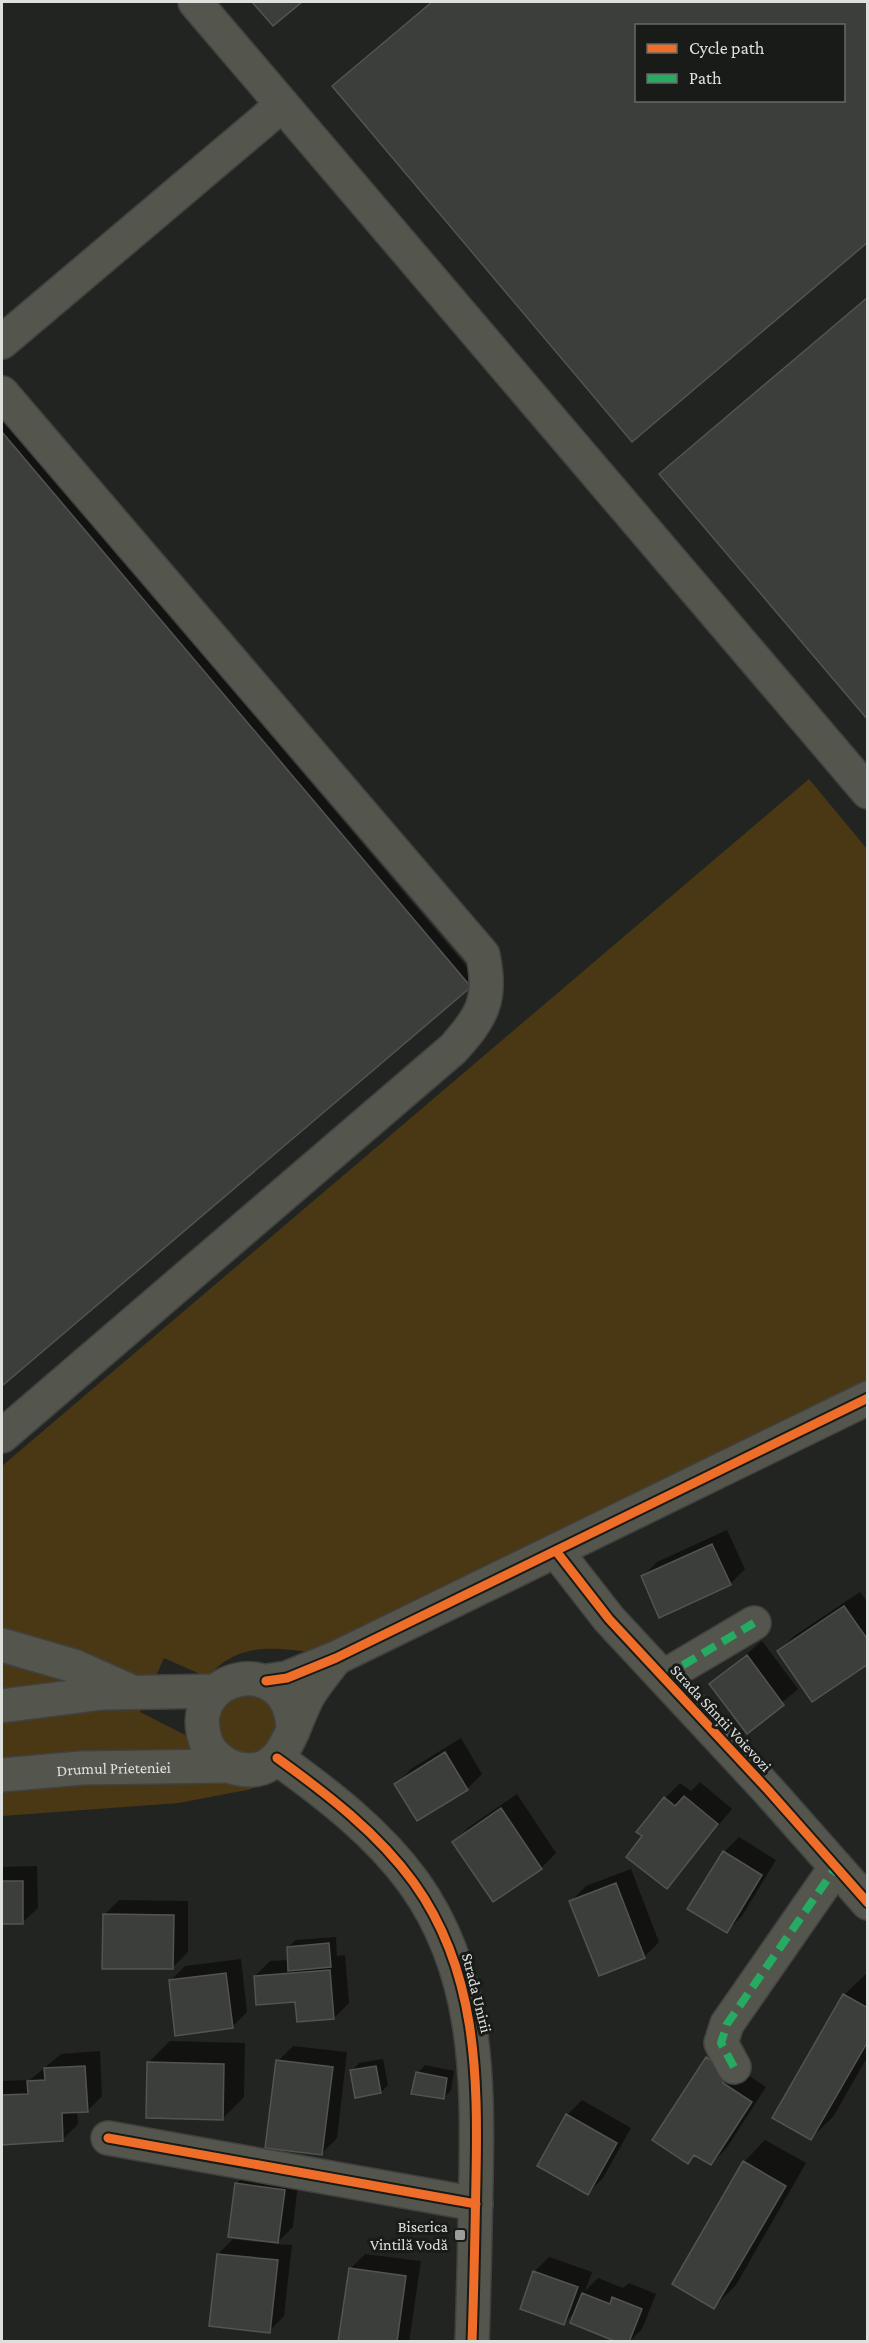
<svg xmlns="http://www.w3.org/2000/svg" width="869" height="2343" viewBox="0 0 869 2343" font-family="'Crimson Pro',serif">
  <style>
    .green { fill: #493813 }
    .shadow { fill: #0007; fill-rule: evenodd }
    .building { fill: #3c3e3c; stroke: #525452; stroke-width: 1.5; fill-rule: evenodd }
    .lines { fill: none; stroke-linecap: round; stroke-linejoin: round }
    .minor-casing { stroke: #404140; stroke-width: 36 }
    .minor { stroke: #54554d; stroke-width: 33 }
    .quiet { stroke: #26ab63; stroke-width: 8; stroke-dasharray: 15 8; stroke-linecap: butt }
    .cycleway-casing { stroke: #181b17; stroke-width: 13 }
    .cycleway { stroke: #ee6e29; stroke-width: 9 }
    .poi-dot { fill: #9c9e9b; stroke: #181b17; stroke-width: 2 }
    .labels { text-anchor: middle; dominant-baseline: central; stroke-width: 6; stroke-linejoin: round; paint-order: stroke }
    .street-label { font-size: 16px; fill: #dde0dd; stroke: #181b17 }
    .poi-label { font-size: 16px; fill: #dde0dd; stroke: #181b17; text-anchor: end }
  </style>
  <rect width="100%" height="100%" fill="#222421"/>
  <!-- green -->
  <path class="green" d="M809,779L867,849V1382L322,1653C276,1649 242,1639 207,1677L164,1658L140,1712L191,1738L252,1784V1789L179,1803L2,1816V1466Z
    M219 1724a29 29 0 1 1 58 0a29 29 0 1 1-58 0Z"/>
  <!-- shadow -->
  <path class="shadow" d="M254,2H299L273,24Z
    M433,2H868V240L341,79ZM636,26H844V100H636Z
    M2,417L477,979L2,1384Z
    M727,1530L745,1569L730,1584L642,1577L657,1562Z
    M860,1592L868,1603V1662L779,1651L794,1636Z
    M762,1641L798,1689L747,1732L711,1684Z
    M461,1738L482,1774L467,1789L396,1784L411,1769Z
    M700,1782L732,1809L667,1887L644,1836L665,1798L680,1783L691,1791Z
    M517,1794L556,1853L541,1868L493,1900L454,1842L469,1827Z
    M739,1837L776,1860L742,1916L727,1931L724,1852Z
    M37,1866L38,1908L22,1923H2V1867Z
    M631,1869L659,1942L644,1957L571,1901L586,1886Z
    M119,1900L188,1901V1952L173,1967L104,1915Z
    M336,1937L337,1956L345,1955L349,2003L334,2018L255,1976L270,1961L289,1960L288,1947L296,1940Z
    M241,1959L247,2012L232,2027L170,1981L185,1966Z
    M866,1974L868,2056L833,2117L811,2138L844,1995Z
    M170,2041L245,2043L244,2097L222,2119L148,2063Z
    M723,2043L736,2067L766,2087L726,2149L711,2164L696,2154L688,2162L655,2139L708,2058Z
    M293,2046L347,2052L337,2138L322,2153L278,2061Z
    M100,2051L102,2096L87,2111H77L78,2124L63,2139L2,2143V2081L30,2080L61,2054Z
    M383,2059L388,2085L381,2092L352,2071L359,2063Z
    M425,2065L454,2071L451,2090L444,2098L418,2073Z
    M582,2100L631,2128L603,2178L588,2193L567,2115Z
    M765,2140L806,2163L736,2285L714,2307L744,2162Z
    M251,2169L299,2175L293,2227L276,2244L292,2245L284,2316L269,2331L218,2254L233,2239L256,2242L236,2184Z
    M365,2254L421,2261L409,2342H340L350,2269Z
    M549,2257L592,2272L585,2291L598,2278L623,2288L629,2283L656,2294L642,2329L629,2342H621L577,2310L564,2323L534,2272Z"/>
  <!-- building -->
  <path class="building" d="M252,2H302L273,26Z
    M432,2H868V242L632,442L332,86ZM636,26H844V100H636Z
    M868,297V720L659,474Z
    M2,432L471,987L2,1386Z
    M712,1544L731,1585L659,1618L641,1576Z
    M844,1606L868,1640V1664L812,1702L777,1651Z
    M747,1655L784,1705L747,1734L709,1684Z
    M445,1752L468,1790L417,1821L394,1784Z
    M684,1796L718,1824L667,1889L626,1857L642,1836L636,1832L664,1797L675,1806Z
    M501,1808L542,1869L493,1902L452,1842Z
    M723,1851L762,1875L727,1933L687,1909Z
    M2,1881H23V1924H2Z
    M616,1883L645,1958L599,1976L569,1901Z
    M103,1914L174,1915L173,1969H102Z
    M329,1943L331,1967L288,1971L287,1947Z
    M330,1970L334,2019L297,2022L295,2002L256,2005L254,1976Z
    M226,1973L233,2028L175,2036L169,1980Z
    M843,1994L868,2008V2041L811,2140L772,2118Z
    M706,2057L729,2072L723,2083L752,2102L711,2165L694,2155L688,2164L652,2140Z
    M276,2060L333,2067L322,2155L265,2148Z
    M147,2062L224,2064L223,2120L146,2118Z
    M85,2066L88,2112L62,2113L63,2141L2,2145V2095L28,2094L27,2081L45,2080L44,2068Z
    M376,2066L381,2093L355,2098L350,2070Z
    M416,2072L447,2078L444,2099L411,2094Z
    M566,2114L617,2143L588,2195L537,2166Z
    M743,2161L786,2186L714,2309L672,2284Z
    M235,2183L285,2190L278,2243L228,2237Z
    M217,2254L278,2260L270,2333L209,2326Z
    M349,2268L406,2276L397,2342H338Z
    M533,2271L578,2287L564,2325L520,2309Z
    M582,2293L610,2304L612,2297L642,2309L629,2342H617L570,2323Z"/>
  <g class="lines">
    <defs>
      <g id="minor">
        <path d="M195,2L868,792"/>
        <path d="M2,342L282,105"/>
        <path d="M2,393L483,955C492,999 483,1016 453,1049L2,1436"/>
        <path d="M556,1551L609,1619L768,1790L868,1903"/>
        <path d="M2,1645L74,1666L128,1690"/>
        <path d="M663,1677L754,1623"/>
        <path d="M266,1681L287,1678L336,1658L868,1398"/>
        <path d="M2,1706L103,1693L216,1691"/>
        <path d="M293,1731C293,1649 181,1672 206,1742C210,1754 223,1764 235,1768C285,1781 291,1727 308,1696C316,1683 326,1671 335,1659"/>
        <path d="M277,1758C327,1794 378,1833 414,1883C477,1971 478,2075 476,2178C475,2233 474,2287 472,2342"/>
        <path id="s1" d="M2,1775L82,1768L228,1766"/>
        <path d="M734,2067L721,2043L727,2024L836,1867"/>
        <path d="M108,2138L476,2204"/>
      </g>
    </defs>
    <!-- minor casing -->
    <use href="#minor" class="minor-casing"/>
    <!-- minor -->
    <use href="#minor" class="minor"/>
    <!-- quiet -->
    <path class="quiet" d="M663,1677L754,1623
      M734,2067L721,2043L727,2024L836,1867"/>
    <defs>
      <path id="cycleway" d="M556,1551L609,1619L768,1790L868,1903
        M266,1681L287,1678L336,1658L868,1398
        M277,1758C327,1794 378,1833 414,1883C477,1971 478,2075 476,2178C475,2233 474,2287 472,2342
        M108,2138L476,2204"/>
    </defs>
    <!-- cycleway casing -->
    <use href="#cycleway" class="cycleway-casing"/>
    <!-- cycleway -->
    <use href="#cycleway" class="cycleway"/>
  </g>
  <!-- markers -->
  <rect class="poi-dot" x="454" y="2229" width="12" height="12" rx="3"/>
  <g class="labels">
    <!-- street labels -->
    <g class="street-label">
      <text transform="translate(721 1718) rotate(47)">Strada Sfinții Voievozi</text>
      <text stroke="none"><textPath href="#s1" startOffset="112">Drumul Prieteniei</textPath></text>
      <text transform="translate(477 1993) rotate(76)">Strada Unirii</text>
    </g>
    <!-- poi labels -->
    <g class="poi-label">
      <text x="448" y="2226">Biserica<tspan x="448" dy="18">Vintilă Vodă</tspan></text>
    </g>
  </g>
  <!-- border -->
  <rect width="869" height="2343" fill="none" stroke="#dde0dd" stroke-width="6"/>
  <!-- legend -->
  <rect x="635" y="24" width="210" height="78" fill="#181b17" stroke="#676a66" stroke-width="1.5"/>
  <rect x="647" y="44" width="30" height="9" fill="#ee6e29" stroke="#676a66" stroke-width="1.5"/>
  <text x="689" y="54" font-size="18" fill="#dde0dd">Cycle path</text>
  <rect x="647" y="74" width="30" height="9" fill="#26ab63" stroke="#676a66" stroke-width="1.5"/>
  <text x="689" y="84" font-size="18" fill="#dde0dd">Path</text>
</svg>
